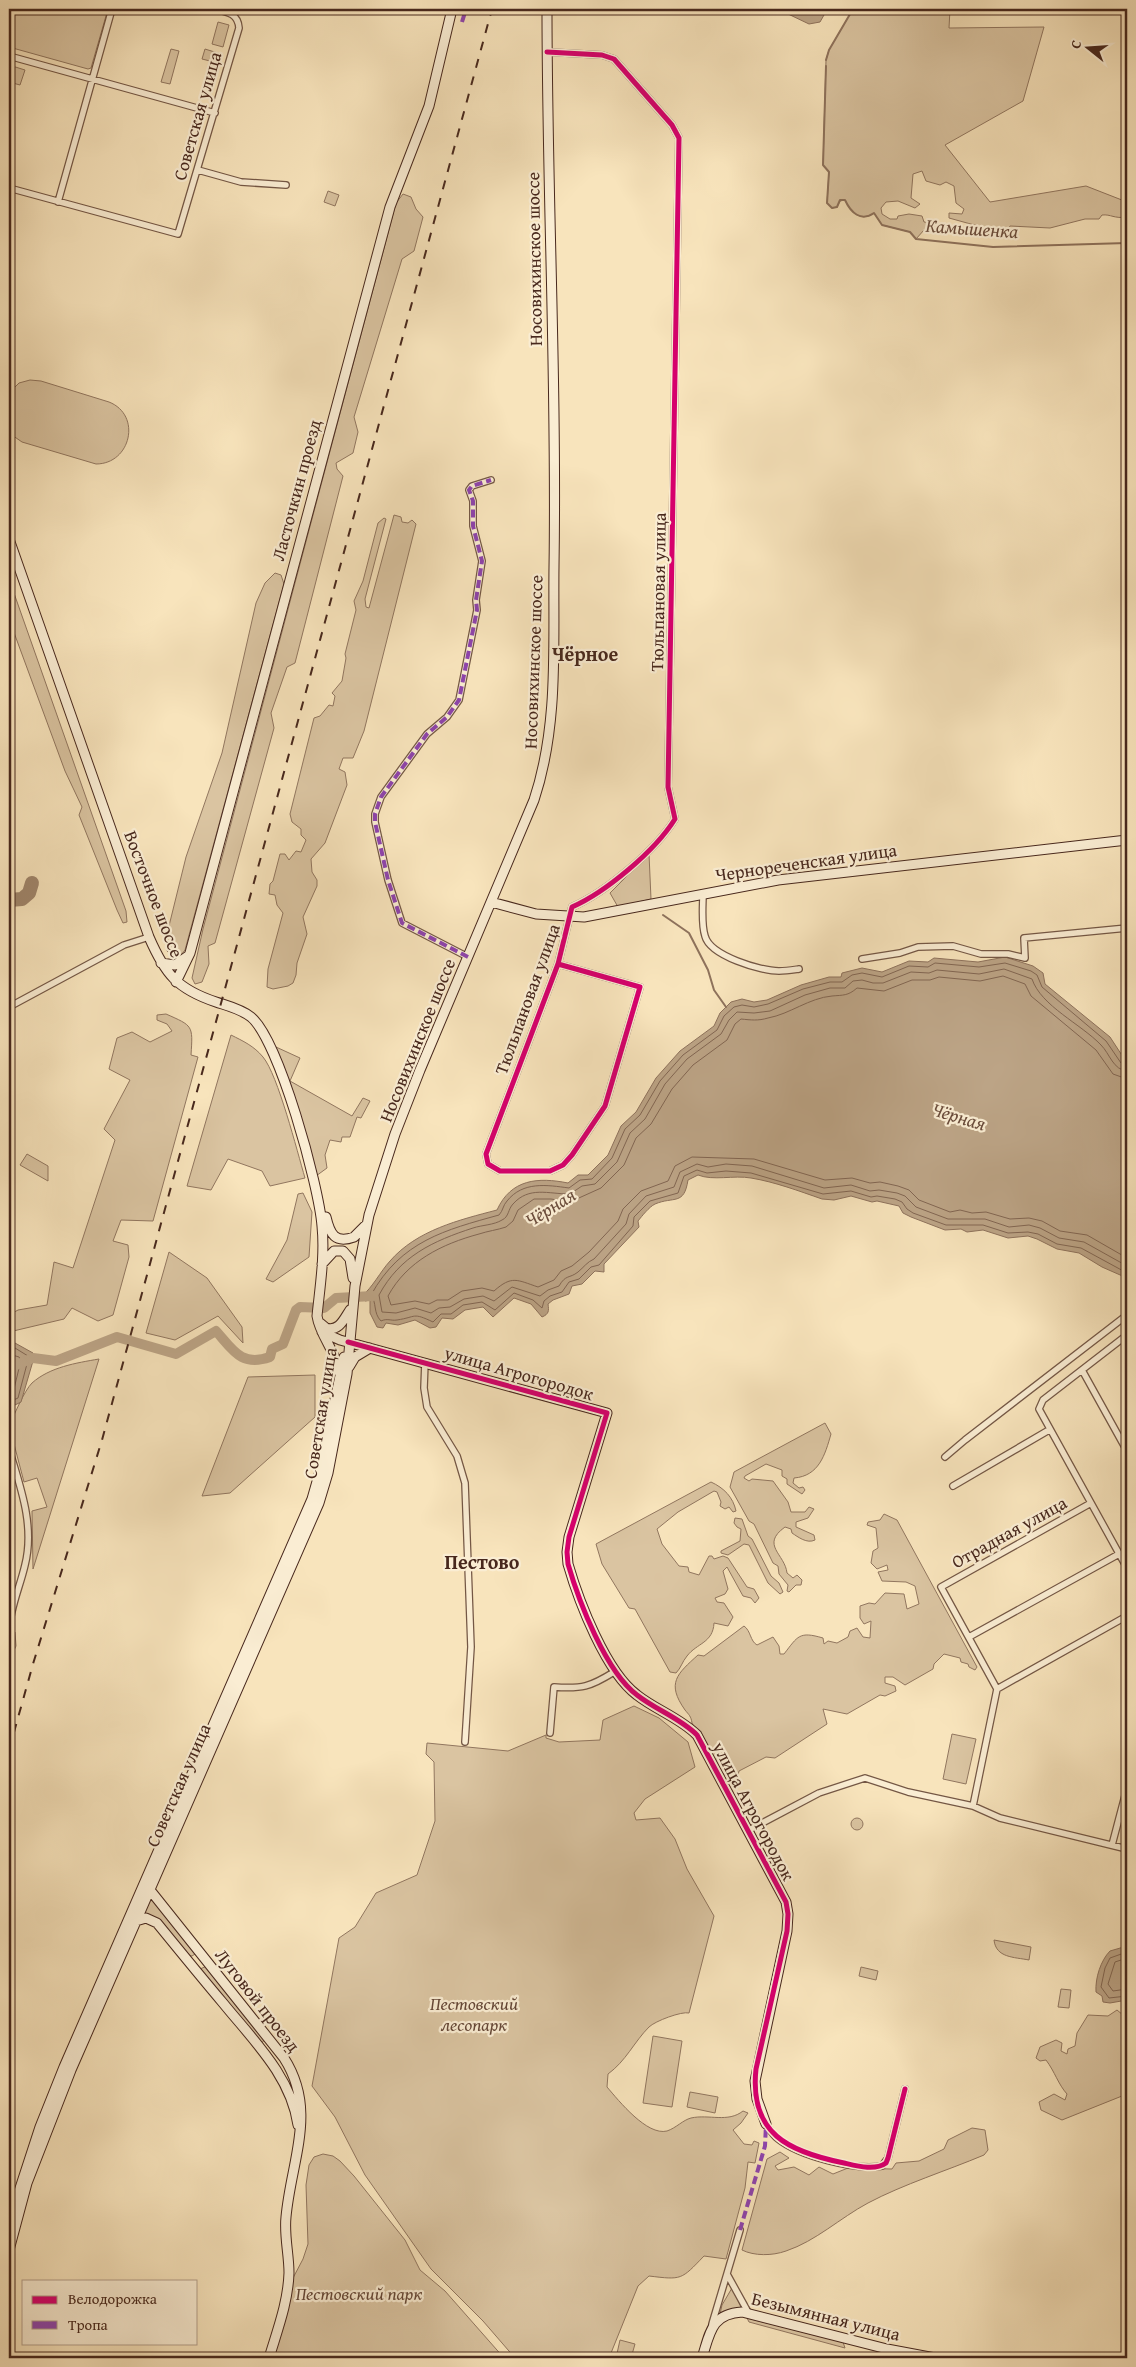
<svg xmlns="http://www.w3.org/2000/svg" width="1136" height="2367" viewBox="0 0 1136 2367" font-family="'Gentium Book Plus',serif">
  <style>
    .green { fill: #dac4a1; stroke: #91765f }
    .water { fill: #bca486; stroke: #8e725c }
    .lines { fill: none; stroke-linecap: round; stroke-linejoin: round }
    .shore { stroke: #826652; stroke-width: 1 }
    .stream { stroke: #8e725c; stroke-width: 2 }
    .river { stroke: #bca486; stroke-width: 10 }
    .taxiway { stroke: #a0866c; stroke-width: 14 }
    .street-casing { stroke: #745745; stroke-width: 8 }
    .secondary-casing { stroke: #48281d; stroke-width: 11 }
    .street { stroke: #faedd3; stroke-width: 5.5 }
    .secondary { stroke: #faedd3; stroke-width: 9 }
    .rail { stroke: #48281d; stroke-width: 2; stroke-dasharray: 9 9; stroke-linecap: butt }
    .quiet { stroke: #8e44ad; stroke-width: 4; stroke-dasharray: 8 4; stroke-linecap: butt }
    .cycleway-casing { stroke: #faedd3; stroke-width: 8 }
    .cycleway { stroke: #d6006c; stroke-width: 5 }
    .labels { text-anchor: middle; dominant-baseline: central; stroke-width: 4.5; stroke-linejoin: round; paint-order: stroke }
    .street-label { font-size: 18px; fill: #48281d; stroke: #faedd3 }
    .park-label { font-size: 18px; font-style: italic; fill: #654737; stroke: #faedd3 }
    .water-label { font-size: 19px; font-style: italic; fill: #6b4d3c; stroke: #faedd3 }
    .quarter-label { font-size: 20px; font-weight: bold; fill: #48281d; stroke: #faedd3 }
  </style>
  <rect width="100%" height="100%" fill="#f8e4bc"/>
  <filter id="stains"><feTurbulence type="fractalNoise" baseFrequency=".004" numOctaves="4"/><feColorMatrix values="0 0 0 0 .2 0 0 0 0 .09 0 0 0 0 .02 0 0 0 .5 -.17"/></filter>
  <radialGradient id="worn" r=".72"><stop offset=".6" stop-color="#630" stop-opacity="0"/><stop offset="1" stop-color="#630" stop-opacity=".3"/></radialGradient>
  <!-- green -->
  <path class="green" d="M11,9H108L91,68L88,69L9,47Z
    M853,9H950L949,28L1044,27L1023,101L945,145L990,202L1086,186L1127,202V217C1114,219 1111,214 1102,215L1099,219H1085L1050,228L1010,226L1007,232L996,231L949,218V213L962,214L964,209L956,203L954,186L946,182L940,185L926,181L922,171L913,174L911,198L920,204L915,208L898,201L886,202L881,208L882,214L890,219H897L898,216L909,214L922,216L924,222L938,223L944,226L943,230H924L916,239L910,232L882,225L874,213C861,222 851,213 845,200L840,201L837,207L832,208L827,203L829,172L823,165L826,60L829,50Z
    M218,22L229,25L223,47L212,44Z
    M171,49L179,51L170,84L161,82Z
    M205,49L221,54L218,63L202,59Z
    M9,65L25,70L20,85L9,82Z
    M328,191L339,195L335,206L324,202Z
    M403,194L411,197L416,209L423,217L414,251L402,259L354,417L358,432L353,453L336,463L337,469L343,476L295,663L287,667L271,713L274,728L215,943L208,946L209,964L202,982L195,984L192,978L203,929L396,203Z
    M30,380L41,381L109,402C142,415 131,464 96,464L22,442L9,433V393L19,383Z
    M394,515L401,517L402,522L408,523L412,520L416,524L364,731L353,758H343L339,769L345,772L347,785L325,843L311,859L312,872L317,880V886L303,917L307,934L297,963L296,975L293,983L288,986L273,989L267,987L268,969L283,913L277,905L275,895L269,894L270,884L273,881L280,854H285L289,860L296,851L301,852L306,840L301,835V829L292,822L290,814L314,718L320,716L329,705L333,706L335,696L332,693L342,681L346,658L345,654L356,610L354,601L363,581L378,523L384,518L386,519L365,599L366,607L369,608Z
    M275,573L281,575L284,584L185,950L180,956H172L167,951V934L186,857L222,753L256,603L265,583Z
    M9,579L126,911L127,922L123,923L117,910L79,815L82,807L65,771L9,619Z
    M649,854L651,899L618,907L610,893Z
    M166,1014C193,1026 193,1025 191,1055L198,1057L153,1221L121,1220L113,1241L128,1245L129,1257L113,1315L98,1321L72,1308L64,1319L9,1332V1315L18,1310L47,1305L54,1262L73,1268L115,1140L104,1129L130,1080L109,1069L117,1038L132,1032L150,1042L172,1031L167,1024L157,1020V1015Z
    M231,1035C243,1041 254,1046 263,1057C278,1075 297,1151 305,1178L270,1186L262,1171L228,1159L211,1190L187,1186Z
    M276,1047L300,1058L290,1081L352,1116L363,1098L370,1101L361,1118L357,1117L350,1137H342L341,1142L330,1140L325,1155L327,1168L316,1176Z
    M27,1154L48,1166V1181L20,1165Z
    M303,1193L312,1212L309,1257L273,1282L266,1279L287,1240L298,1194Z
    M169,1252L207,1278L242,1327L243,1343L218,1316L175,1340L146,1333Z
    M99,1359L33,1569L32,1511L47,1507L37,1478L24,1482L9,1425C15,1414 24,1391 32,1383C50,1367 76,1363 99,1359Z
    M315,1375V1417L230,1493L202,1496L248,1377Z
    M825,1423L831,1434C825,1455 819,1476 794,1478L793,1483L799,1488L803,1487L805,1490L802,1494L787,1484V1479L782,1476V1470L766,1464L745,1476L744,1478L749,1481L752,1479L773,1481L788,1502L791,1512H805L809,1507L814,1509L808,1518L796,1522V1527L814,1535L815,1540C807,1544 798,1537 792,1533L791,1529L785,1527C760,1545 785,1554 787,1573L793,1578L797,1575L802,1580L801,1585H796L789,1592L787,1591L788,1585L779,1574L778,1566L773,1563L754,1524L749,1521L730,1487L734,1472Z
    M711,1482C724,1488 733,1497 736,1511L733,1512L729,1507L725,1509L720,1506L721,1502L717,1492L714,1491L678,1512L657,1529L662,1544L679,1566L688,1567L689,1572L699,1575L709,1556H712L714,1559L723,1556L728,1558L747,1587L754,1589L759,1598L755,1603L751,1598L743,1596L727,1567L723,1571L728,1589L725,1594L715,1598L717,1602L724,1603L733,1617L728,1626L714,1623C713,1643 697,1643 687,1656C682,1662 681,1668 676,1673L670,1672L635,1609L629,1608L602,1564L596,1544Z
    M884,1514L897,1520L977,1667L975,1670L969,1667L968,1664L961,1662L960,1658L944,1654L934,1664L933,1669L905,1685L893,1677H885V1683L895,1686L896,1691L885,1696L880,1695L847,1714L823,1709L827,1724L775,1758L766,1757L739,1771L738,1775L732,1778L723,1774L692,1723C691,1716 689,1715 685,1710C666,1683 677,1674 698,1655L704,1656L744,1626C751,1631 750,1641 757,1645L773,1637L779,1646L780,1654H784C798,1636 799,1631 823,1638L824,1644L828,1641L837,1643L848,1637L850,1631L857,1628L863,1637L870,1638L871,1621L864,1624L860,1618V1606L869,1603L875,1604L885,1593L904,1594L907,1609L919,1604L915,1586L906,1582L882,1581L878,1572L888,1570L887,1565L877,1569L871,1563L873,1551L878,1548L876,1528L867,1525L868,1522L880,1520Z
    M735,1518L742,1519L748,1536L752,1539L771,1576L779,1583L783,1592L780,1594L768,1583L749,1545L744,1544L728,1555L721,1553V1551L740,1541L741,1529L737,1527L734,1523Z
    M9,1631L15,1632L16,1646L9,1661Z
    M634,1706L659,1718L688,1742L695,1767L645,1799L634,1813L636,1820L660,1818L675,1839L687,1869L714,1916L689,2013C682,2011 655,2021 649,2027C634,2042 626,2061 608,2074L607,2087C619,2101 647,2136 667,2131C676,2128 683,2120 691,2118C709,2114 728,2123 743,2111L748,2113L741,2123L733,2130L744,2144L752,2145L754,2141L759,2143L755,2163L748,2162L745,2188L726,2259L704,2256C681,2280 682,2280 649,2276L638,2286L609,2358H515L483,2321L431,2269L365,2175L335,2117L312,2086L339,1938L355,1927L376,1893L417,1875L435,1821L434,1762L426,1754L427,1743L508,1751L546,1735V1738L559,1742L600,1740L603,1720Z
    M952,1734L976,1739L966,1784L943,1779Z
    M851 1824a6 6 0 1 1 12 0a6 6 0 1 1-12 0Z
    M151,1896L195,1950V1954L192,1956L187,1955L142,1915Z
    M994,1940L1031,1947L1029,1960C1014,1957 996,1958 994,1940Z
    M207,1966L266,2038L260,2045L200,1969Z
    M861,1967L878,1971L876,1980L859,1976Z
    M1061,1989L1071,1990L1069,2008L1058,2007Z
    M1117,2010L1123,2015L1127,2013V2094L1062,2120L1041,2110L1039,2102L1054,2094L1065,2100L1067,2094C1058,2084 1055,2072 1046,2060L1040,2061L1036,2058L1040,2047L1056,2040L1062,2043L1061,2051L1067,2054L1068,2049L1075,2046L1077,2033L1088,2015L1108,2016Z
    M653,2036L682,2041L672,2107L643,2103Z
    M690,2092L718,2097L715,2113L687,2107Z
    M972,2128L985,2130L988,2150L984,2155C946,2171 904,2184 868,2203C840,2218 816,2241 786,2251C772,2256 754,2256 742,2250L767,2159L780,2152L789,2158L775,2166L778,2170L794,2167L809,2175L819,2167L833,2174L848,2168L892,2169L896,2163L919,2161L944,2149L948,2140Z
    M323,2154L333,2156L340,2161L354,2176L405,2240L420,2270L445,2291L504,2358H273L286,2315L293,2278L303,2259L308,2244L306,2185L309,2165L314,2157Z
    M732,2288L741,2307L720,2314L722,2305Z
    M747,2318L843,2342L845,2348L749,2322Z
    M620,2340L635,2344L631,2358H616Z"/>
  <!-- water -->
  <path class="water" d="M786,9H828H823L824,15L820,22L809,24L786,13Z
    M1005,957L1033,966L1043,973L1045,984L1110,1037L1127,1063V1278L1102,1267L1079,1253L1057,1249L1037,1239L1028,1236L1008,1238L983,1230L967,1232L961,1229L945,1230L911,1217L903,1213L899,1206L877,1201L872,1202L851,1196L834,1200L822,1199C799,1191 775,1182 751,1178C734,1175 713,1181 698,1175L688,1180C684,1206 674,1196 655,1204C649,1207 642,1216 638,1221L639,1227L604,1264V1272L595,1271L582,1284L572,1286L569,1294L553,1300L548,1304C549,1311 549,1314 542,1317L531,1304L514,1298L493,1317L483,1307L465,1310L453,1319L442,1318L436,1327L430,1328L415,1320L398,1325L386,1323L383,1328L377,1327L370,1313V1300L365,1301L361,1297C373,1287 380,1272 390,1261C417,1230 459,1220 497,1210C511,1179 538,1177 568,1183L578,1175H588L608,1155L621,1126L636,1112L656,1078L680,1051L714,1026L720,1013L731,1002L742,999L754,1002L767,1000L801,985L829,977H841L842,973L862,968L882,972L909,961L928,962L934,958L978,962Z
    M9,1343H15L33,1353V1361L21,1402L9,1408Z
    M1127,1946V2000L1110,2003L1103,2002L1102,1996L1096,1992C1095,1978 1101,1960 1110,1951Z"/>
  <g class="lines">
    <!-- shore -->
    <path class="shore" d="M1127,1065L1121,1063L1106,1041L1042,987L1037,975L1031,971L1005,963L979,967L935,963L928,967L909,966L882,977L862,973L852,975L842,982H830L803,989L768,1004L754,1007L742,1005L734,1007L724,1016L717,1030L683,1055L660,1081L640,1115L625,1129L612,1158L592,1179L580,1180L569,1188C547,1185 523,1181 507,1201C503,1205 503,1211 499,1215C445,1230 401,1241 371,1295C377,1303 373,1313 381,1321C387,1318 391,1321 397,1320C417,1317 412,1312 433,1322L441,1314H451L463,1305L482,1302L495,1310L514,1293L533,1300L542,1308L544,1301L550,1296L562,1292L569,1282L579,1279L591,1267L599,1265L633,1226L634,1217L650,1201L678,1193L684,1176L697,1170L707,1173L726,1171L751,1173L823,1194L851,1191L871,1197L877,1196L895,1199L902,1202L907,1209L913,1213L946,1225H983L1008,1233L1028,1232L1038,1234L1057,1244L1081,1248L1127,1273
      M1127,1071C1113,1070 1110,1054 1101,1045C1081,1024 1041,1006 1032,979L1004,969L979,974L937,970L929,973L911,972L883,983H873L862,980L853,981L845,988H830L805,995L770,1011L754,1013L737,1012L729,1020L721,1034L687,1059L665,1084L645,1119L630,1133L617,1162L595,1184L582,1186L570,1194C548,1194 529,1186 513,1204C508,1209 509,1217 502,1220C494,1225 482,1225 473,1228C433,1241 400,1256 379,1295L382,1312L396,1313L415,1308L431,1313L439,1308L450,1307L464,1299L483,1296L494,1301L512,1287L540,1296L548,1290L559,1286C566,1274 569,1279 578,1272C584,1267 587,1262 594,1259L626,1224L629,1214L646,1196L674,1187L680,1172L697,1164L708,1167L726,1164L752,1166L824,1188L851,1185L870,1191L879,1190L897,1193L905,1196L916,1207L948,1219H985L1009,1227L1029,1225L1040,1228L1059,1238L1084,1242L1127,1266
      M1127,1079L1113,1074L1096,1050L1031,996L1025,984L1003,976L980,981L939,977L930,980H912L884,991L857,988C848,996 843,995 832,996C809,998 790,1014 768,1018C758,1021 751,1020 741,1019L735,1024L727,1040L693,1065L672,1089L651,1124L636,1138L624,1165L601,1188L570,1202L551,1199H534L518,1210L513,1221L506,1227C497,1230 488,1231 479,1234C442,1244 407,1261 388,1296L391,1305L415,1301L429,1304L437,1300H448L462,1291L482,1288L494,1291C512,1275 517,1280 538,1287L554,1280L561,1271L572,1266L589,1252L618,1221L623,1209L641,1191L668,1181L675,1166L692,1157L754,1159L825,1180L852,1178L870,1183L880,1182L898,1186L909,1190L919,1200L950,1212L960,1210L972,1213L986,1212L1010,1219L1029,1218L1042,1221L1060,1231L1087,1235L1127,1258
      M9,1348H15L28,1356V1360L18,1398L9,1402
      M9,1354L19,1357L21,1360L13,1393L9,1395
      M1127,1952L1110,1958L1105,1968L1101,1987L1109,1998L1127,1996
      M1127,1958L1115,1962L1108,1984L1113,1991L1127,1989"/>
    <!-- stream -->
    <path class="stream" d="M826,60L829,50L853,9
      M826,66L823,165L829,172L827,203L832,208L837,207L840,200H845C851,213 861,222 874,213L882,225L910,232L916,239L993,247L1127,243
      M663,915L689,933L708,970L714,990L726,1007"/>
    <!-- river -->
    <path class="river" d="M9,1368L33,1358L56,1361L117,1337L176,1354L216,1331C233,1350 241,1367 270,1357L272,1349L283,1344L296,1310L300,1307L324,1308L336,1298L373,1296"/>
    <!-- taxiway -->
    <path class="taxiway" d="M9,900L22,899L29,893L32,883"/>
    <defs>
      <path id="street" d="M547,52L602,55L614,59L672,125L679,138L668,787L675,819C655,851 606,892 572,907L558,964L486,1154L488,1164L500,1171H550L563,1165L572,1155L605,1106L640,987L558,964
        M9,56L215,113
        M198,170L241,182L286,185
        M9,188L178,234L239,28C238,13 227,12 214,9
        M58,202L112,9
        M703,893C703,906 701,924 705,936C710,956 761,971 779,971C786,971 792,970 799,969
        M468,957L402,923L388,880L375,822V814L381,797L427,734L447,717L459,700L477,610L476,600L482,561L473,526V501L469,490L472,486L491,480
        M862,959L900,953L918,947L953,946L981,954H1008L1025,958L1024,938L1127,928
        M9,1007L124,945L149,937
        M1127,1335L1043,1400L1039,1409L1127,1568
        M425,1362L424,1388L427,1407L457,1456L465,1483L471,1647L465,1742
        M1082,1370L1127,1451
        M9,1449C20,1486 35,1525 25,1565C20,1587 10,1608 9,1631
        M945,1457L965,1440L1127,1315
        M953,1486L1049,1430
        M969,1637L1119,1554
        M9,1644V1652
        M997,1689L941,1587L1091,1503
        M997,1689L1127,1616
        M550,1733L554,1687C582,1689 590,1687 614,1672
        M973,1806L997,1689
        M749,1830L819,1793L865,1778L908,1792L973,1806L1000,1818L1127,1849
        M1112,1845L1127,1788
        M766,2124C770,2130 773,2135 778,2139C799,2156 856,2171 882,2166L888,2158L905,2089
        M727,2274L748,2312
        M712,2324L740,2230"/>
      <path id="secondary" d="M9,539L149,937C165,974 177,989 216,1002C228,1006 241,1009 251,1017C279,1040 319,1186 322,1226C325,1256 320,1286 317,1316C320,1336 336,1351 339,1372
        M491,902L536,914L584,917L778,880L1127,840
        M161,963L175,965L188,956
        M176,982L190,953L390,207L429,106L452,9
        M326,1217C330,1234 335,1244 354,1237L365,1226
        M322,1264L334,1251H343L350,1259L353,1278
        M320,1323L326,1328C339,1332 344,1319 350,1310
        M322,1332L340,1340L607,1413L569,1537L567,1552L568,1564C579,1602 606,1672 637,1695C656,1710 680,1718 697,1735L786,1902L788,1914L787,1931L755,2081L757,2099L766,2124
        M349,1367L355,1357L370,1348
        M150,1890L284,2058C318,2111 291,2160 286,2217C284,2236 289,2254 289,2273C288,2303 277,2331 269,2358
        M136,1921L146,1918L157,1923C179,1950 201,1977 223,2003C253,2040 291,2076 298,2125
        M9,2222L40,2127L64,2067L312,1499L320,1471L344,1357
        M9,2250L27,2183L71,2070L319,1503L328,1473L347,1374L355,1286L369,1215L395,1134L420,1070L534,800C559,725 553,644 554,567C557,381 547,195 547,9
        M702,2358C710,2333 711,2314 742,2312L887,2349L935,2358"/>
    </defs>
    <!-- street casing -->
    <use href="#street" class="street-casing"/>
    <!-- secondary casing -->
    <use href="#secondary" class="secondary-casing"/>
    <!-- street -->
    <use href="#street" class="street"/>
    <!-- secondary -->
    <use href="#secondary" class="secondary"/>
    <!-- rail -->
    <path class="rail" d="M9,1750L33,1664L102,1440L492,9"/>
    <!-- quiet -->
    <path class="quiet" d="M462,22L466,9
      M468,957L402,923L388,880L375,822V814L381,797L427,734L447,717L459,700L477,610L476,600L482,561L473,526V501L469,490L472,486L491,480
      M740,2230L765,2146L766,2124"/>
    <defs>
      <path id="cycleway" d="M547,52L602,55L614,59L672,125L679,138L668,787L675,819C655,851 606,892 572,907L558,964L486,1154L488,1164L500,1171H550L563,1165L572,1155L605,1106L640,987L558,964
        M348,1342L607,1413L569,1537L567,1552L568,1564C579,1602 606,1672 637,1695C656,1710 680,1718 697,1735L786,1902L788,1914L787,1931L756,2069C749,2134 789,2152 844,2163C857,2166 875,2171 886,2163L888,2158L905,2089"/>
    </defs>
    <!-- cycleway casing -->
    <use href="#cycleway" class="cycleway-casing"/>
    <!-- cycleway -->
    <use href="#cycleway" class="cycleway"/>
  </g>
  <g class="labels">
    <!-- street labels -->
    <g class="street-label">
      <text transform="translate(197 116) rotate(-74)">Советская улица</text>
      <text transform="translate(534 259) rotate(-91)">Носовихинское шоссе</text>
      <text transform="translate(296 490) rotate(-75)">Ласточкин проезд</text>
      <text transform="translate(658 592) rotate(-89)">Тюльпановая улица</text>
      <text transform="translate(533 662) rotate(-88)">Носовихинское шоссе</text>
      <text transform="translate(806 862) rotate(-8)">Чернореченская улица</text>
      <text transform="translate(154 894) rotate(69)">Восточное шоссе</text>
      <text transform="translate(527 999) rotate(-70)">Тюльпановая улица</text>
      <text transform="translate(417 1040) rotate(-68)">Носовихинское шоссе</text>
      <text transform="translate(519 1373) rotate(16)">улица Агрогородок</text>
      <text transform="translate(320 1413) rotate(-81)">Советская улица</text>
      <text transform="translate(1009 1532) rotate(-29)">Отрадная улица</text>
      <text transform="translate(178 1785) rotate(-66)">Советская улица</text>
      <text transform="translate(754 1811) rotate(62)">улица Агрогородок</text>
      <text transform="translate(258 2000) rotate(52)">Луговой проезд</text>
      <text transform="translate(826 2316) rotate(14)">Безымянная улица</text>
    </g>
    <!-- park labels -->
    <g class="park-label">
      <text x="474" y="2003">Пестовский<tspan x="474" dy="21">лесопарк</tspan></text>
      <text x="359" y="2293">Пестовский парк</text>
    </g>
    <!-- water labels -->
    <g class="water-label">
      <text transform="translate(972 228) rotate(4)">Камышенка</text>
      <text transform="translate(959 1116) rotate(17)">Чёрная</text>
      <text transform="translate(550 1207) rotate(-32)">Чёрная</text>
    </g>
    <!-- quarter labels -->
    <g class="quarter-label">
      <text x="585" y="653">Чёрное</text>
      <text x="482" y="1561">Пестово</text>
    </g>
  </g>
  <!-- margin -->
  <rect width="1136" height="2367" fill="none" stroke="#f8e4bc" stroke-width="30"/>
  <rect x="10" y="10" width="1116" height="2347" fill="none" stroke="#48281d" stroke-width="2.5"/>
  <rect x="15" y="15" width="1106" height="2337" fill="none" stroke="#48281d"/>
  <!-- legend -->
  <rect x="22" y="2280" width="175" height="65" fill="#faedd3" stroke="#b39e8a"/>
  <rect x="32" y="2296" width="25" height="8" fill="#d6006c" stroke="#b39e8a"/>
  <text x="68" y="2304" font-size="15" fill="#48281d">Велодорожка</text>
  <rect x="32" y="2321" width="25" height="8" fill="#8e44ad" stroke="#b39e8a"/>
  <text x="68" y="2330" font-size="15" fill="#48281d">Тропа</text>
  <!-- north arrow -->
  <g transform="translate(1088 48) rotate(287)" stroke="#faedd3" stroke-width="4" paint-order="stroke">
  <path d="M0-4L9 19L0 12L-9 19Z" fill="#48281d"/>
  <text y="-8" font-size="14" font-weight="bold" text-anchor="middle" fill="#48281d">С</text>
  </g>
  <rect width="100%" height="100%" filter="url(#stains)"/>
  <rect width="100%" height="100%" fill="url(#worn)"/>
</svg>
